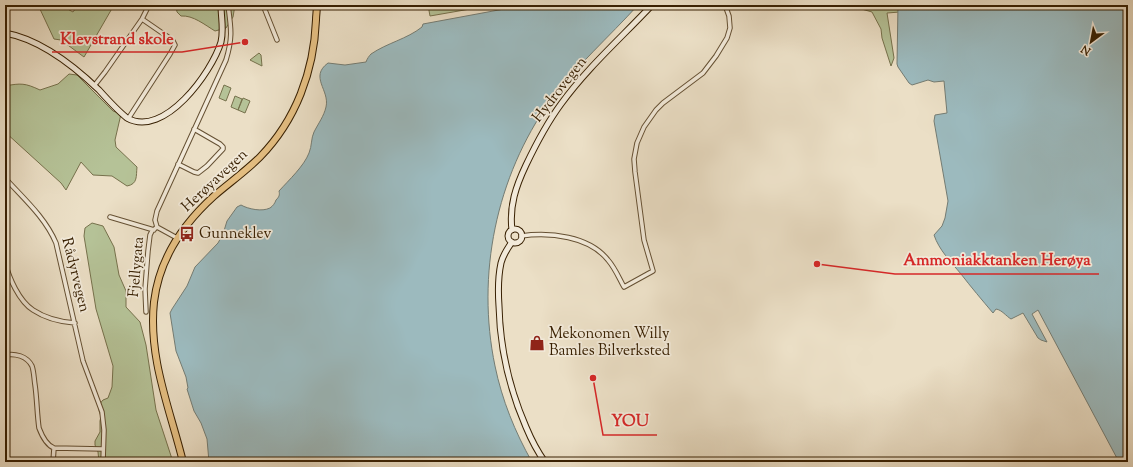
<svg xmlns="http://www.w3.org/2000/svg" width="1133" height="467" viewBox="0 0 1133 467" font-family="'Sorts Mill Goudy',serif">
  <style>
    .green { fill: #b5c297; stroke: #76714c }
    .water { fill: #9cbabe; stroke: #747c73 }
    .lines { fill: none; stroke-linecap: round; stroke-linejoin: round }
    .street-casing { stroke: #655033; stroke-width: 5.5 }
    .secondary-casing { stroke: #382002; stroke-width: 7 }
    .highway-casing { stroke: #382002; stroke-width: 8 }
    .street { stroke: #f2eada; stroke-width: 3.5 }
    .secondary { stroke: #f2eada; stroke-width: 5 }
    .highway { stroke: #e6c083; stroke-width: 6 }
    .labels { text-anchor: middle; dominant-baseline: central; stroke-width: 3.5; stroke-linejoin: round; paint-order: stroke }
    .street-label { font-size: 15px; fill: #382002; stroke: #f2eada }
    .poi-label { font-size: 15px; fill: #382002; stroke: #f2eada; text-anchor: start }
    .leader { fill: none; stroke: #d62828; stroke-width: 1.5 }
    .callout-dot { fill: #d62828; stroke: #f2eada; stroke-width: 1.5 }
    .callout-label { font-size: 16px; text-anchor: middle; font-weight: bold; fill: #d62828; stroke: #f2eada; stroke-width: 3.5; stroke-linejoin: round; paint-order: stroke }
  </style>
  <rect width="100%" height="100%" fill="#ebdfc6"/>
  <filter id="stains"><feTurbulence type="fractalNoise" baseFrequency=".005" numOctaves="4"/><feColorMatrix values="0 0 0 0 .2 0 0 0 0 .09 0 0 0 0 .02 0 0 0 .5 -.17"/></filter>
  <radialGradient id="worn" r=".72"><stop offset=".6" stop-color="#630" stop-opacity="0"/><stop offset="1" stop-color="#630" stop-opacity=".3"/></radialGradient>
  <!-- green -->
  <path class="green" d="M42,5L51,8C59,2 65,8 73,12L78,5H114L84,57L61,40L54,39L39,7Z
    M176,5H235L233,17L226,28L215,31C205,25 193,15 181,16L177,12Z
    M428,5H493L430,16Z
    M850,5H901L900,12L887,13L894,58L891,66L882,38L881,29L872,12L851,6Z
    M259,53L261,55L262,66L250,60Z
    M69,74L77,75L113,111L121,114L115,140L116,147L137,167C136,176 138,184 127,186L112,176L93,175L81,162L66,190L61,183L5,132V86C21,83 25,83 40,90L58,84Z
    M224,85L231,88L226,101L219,98Z
    M235,96L242,99L238,110L231,107Z
    M243,98L250,101L245,113L238,110Z
    M92,223L103,226L114,247L119,275L126,291V307L140,322L146,345L156,410L173,462H99L98,452L95,445V441L100,432V421L101,416C98,410 98,405 103,400L108,398L112,387L113,366L96,309L84,236L85,228Z"/>
  <!-- water -->
  <path class="water" d="M518,5H638C609,37 576,66 550,101C496,177 476,275 495,366C502,400 515,432 532,462H209L207,439L201,423L194,411L187,389L188,388L186,377L176,351L170,313L172,309L187,286L195,267L218,243L223,234L227,221L237,207L241,205C248,209 262,212 270,208C273,206 275,203 276,200C279,197 280,195 279,191C289,180 304,166 309,153C312,146 311,138 314,132C318,124 324,116 326,107C330,90 309,77 328,63L345,65L366,62C367,59 369,56 371,54C387,43 407,39 422,27L423,24L504,9Z
    M898,5H1128V462H1119L1038,310L1032,314L1047,342L1041,340L1038,338L1023,313L1011,319C1006,316 1002,310 996,309L993,313C982,300 971,287 961,274C951,262 939,250 934,235L942,226L945,218L948,201L934,121L935,115L947,113L944,81L934,82L928,80L912,85L909,83L898,67L897,64Z"/>
  <g class="lines">
    <defs>
      <path id="street" d="M263,5L277,40
        M94,86L105,72L142,19L149,5
        M128,119L170,54L175,45L173,41L171,39L142,19
        M178,164L194,172L198,173L207,166L223,149V147L220,144L194,129
        M5,178C23,198 45,217 56,243L83,361L102,412L104,430L103,462
        M110,217L154,230
        M521,236C550,232 589,236 608,260C615,268 619,278 624,287L653,271L644,240L635,172L634,159L637,143L644,127L656,110L663,103L703,73L716,56L727,38L730,28L729,16L725,5
        M177,238L157,227L155,220L157,211L226,60C233,37 231,28 228,5
        M5,262C9,278 19,301 33,310C45,318 61,322 75,323
        M146,312L145,289L148,251L150,235L152,231L157,227
        M5,355C15,353 27,356 32,366C34,372 34,379 35,385C37,399 37,414 39,428C42,436 46,445 54,448L103,449
        M53,462L54,448"/>
      <path id="secondary" d="M5,33C39,39 74,66 99,90C108,100 117,110 127,118C164,139 212,72 221,42C224,29 221,18 221,5
        M508 236a7 7 0 1 1 14 0a7 7 0 1 1-14 0Z
        M512,230C509,206 516,186 526,165C536,144 547,123 561,104C587,68 621,38 652,5
        M512,242C507,249 503,255 501,263C498,277 498,292 499,306C500,348 509,388 526,427C531,439 537,451 545,462"/>
      <path id="highway" d="M183,462C170,409 148,358 154,302C159,260 183,224 214,196C229,183 246,171 260,157C296,120 314,71 316,20C316,15 317,10 317,5"/>
    </defs>
    <!-- street casing -->
    <use href="#street" class="street-casing"/>
    <!-- secondary casing -->
    <use href="#secondary" class="secondary-casing"/>
    <!-- highway casing -->
    <use href="#highway" class="highway-casing"/>
    <!-- street -->
    <use href="#street" class="street"/>
    <!-- secondary -->
    <use href="#secondary" class="secondary"/>
    <!-- highway -->
    <use href="#highway" class="highway"/>
  </g>
  <!-- icons -->
  <defs>
    <symbol id="bus-bare" viewBox="-9 -9 18 18"><path d="M-5-6H5V4H4V6H2V4H-2V6H-4V4H-5ZM-3.5-4V0h7V-4ZM-3.5 1.2v1.5H-2V1.2ZM2 1.2v1.5H3.5V1.2Z" fill="#8f2418" stroke="#f2eada" stroke-width="2.5" paint-order="stroke"/></symbol>
    <symbol id="shop-bare" viewBox="-9 -9 18 18"><path d="M-5-2.5h2.3a2.7 3.5 0 0 1 5.4 0H5L5.5 6h-11ZM-1.5-2.5h3a1.5 2.3 0 0 0-3 0Z" fill="#8f2418" stroke="#f2eada" stroke-width="2.5" paint-order="stroke"/></symbol>
  </defs>
  <g fill-rule="evenodd">
    <use href="#bus-bare" x="176" y="223" width="22" height="22"/>
    <use href="#shop-bare" x="526" y="332" width="22" height="22"/>
  </g>
  <g class="labels">
    <!-- street labels -->
    <g class="street-label">
      <text transform="translate(560 90) rotate(-52)">Hydrovegen</text>
      <text transform="translate(215 181) rotate(-43)">Herøyavegen</text>
      <text transform="translate(137 267) rotate(-85)">Fjellygata</text>
      <text transform="translate(75 275) rotate(76)">Rådyrvegen</text>
    </g>
    <!-- poi labels -->
    <g class="poi-label">
      <text x="199" y="234">Gunneklev</text>
      <text x="549" y="334">Mekonomen Willy<tspan x="549" dy="17">Bamles Bilverksted</tspan></text>
    </g>
  </g>
  <!-- callouts -->
  <path class="leader" d="M245 42L182 52H52M817 264L895 274H1099M593 378L603 435H657"/>
  <g class="callout-dot">
    <circle cx="245" cy="42" r="4"/>
    <circle cx="817" cy="264" r="4"/>
    <circle cx="593" cy="378" r="4"/>
  </g>
  <g class="callout-label">
    <text x="117" y="44">Klevstrand skole</text>
    <text x="997" y="265">Ammoniakktanken Herøya</text>
    <text x="630" y="426">YOU</text>
  </g>
  <!-- margin -->
  <rect width="1133" height="467" fill="none" stroke="#ebdfc6" stroke-width="20"/>
  <rect x="6" y="6" width="1121" height="455" fill="none" stroke="#382002" stroke-width="2"/>
  <rect x="10" y="10" width="1113" height="447" fill="none" stroke="#382002"/>
  <!-- north arrow -->
  <g transform="translate(1091 42) rotate(212)" stroke="#f2eada" stroke-width="3" paint-order="stroke">
  <path d="M0-3L7 15L0 10L-7 15Z" fill="#382002"/>
  <text y="-6" font-size="11" font-weight="bold" text-anchor="middle" fill="#382002">N</text>
  </g>
  <rect width="100%" height="100%" filter="url(#stains)"/>
  <rect width="100%" height="100%" fill="url(#worn)"/>
</svg>
